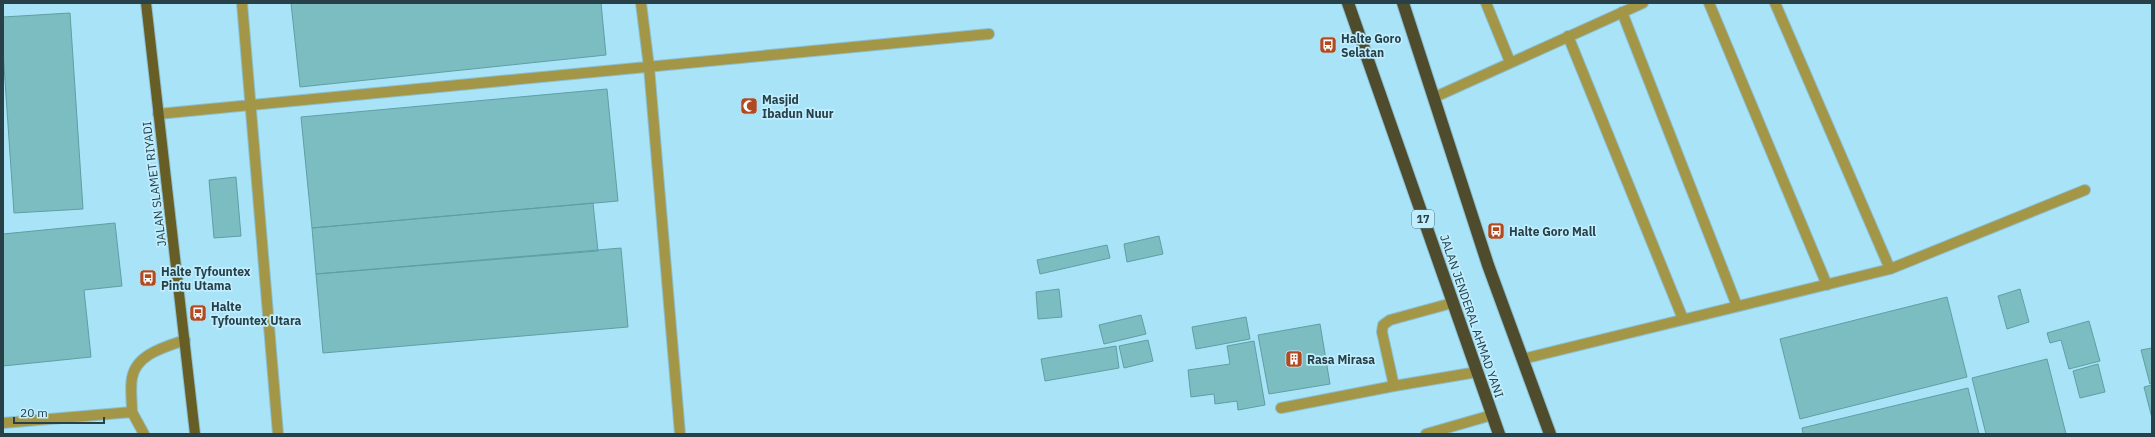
<svg xmlns="http://www.w3.org/2000/svg" width="2155" height="437" viewBox="0 0 2155 437" font-family="'IBM Plex Sans',sans-serif">
  <style>
    .building { fill: #7cbdc1; stroke: #5f9fa3 }
    .lines { fill: none; stroke-linecap: round; stroke-linejoin: round }
    .minor-casing { stroke: #8cbfd0; stroke-width: 12 }
    .major-casing { stroke: #8cbfd0; stroke-width: 12 }
    .highway-casing { stroke: #8cbfd0; stroke-width: 14 }
    .minor { stroke: #a39747; stroke-width: 10 }
    .major { stroke: #675e26; stroke-width: 10 }
    .highway { stroke: #4f4b2d; stroke-width: 12 }
    .labels { text-anchor: middle; dominant-baseline: central; stroke-width: 3.5; stroke-linejoin: round; paint-order: stroke }
    .shield { fill: #c0eeff; stroke: #56747f; stroke-width: 1 }
    .shield-label { font-size: 11px; font-weight: bold; fill: #284048 }
    .poi-label { font-size: 12px; font-weight: bold; fill: #284048; stroke: #c0eeff; text-anchor: start }
    .street-label { font-size: 12px; fill: #284048; stroke: #c0eeff }
  </style>
  <rect width="100%" height="100%" fill="#a8e3f7"/>
  <!-- building -->
  <path class="building" d="M291,3H601L606,55L300,87Z
    M70,13L83,209L14,213L3,51V17Z
    M607,89L618,201L312,228L301,117Z
    M236,177L241,236L214,238L209,180Z
    M593,203L598,251L316,274L312,228Z
    M115,223L122,286L84,290L91,357L3,366V234Z
    M1159,236L1163,254L1127,262L1124,244Z
    M1107,245L1110,258L1040,274L1037,260Z
    M621,248L628,327L323,353L316,274Z
    M1059,289L1062,317L1038,319L1036,292Z
    M2020,289L2029,322L2007,329L1998,296Z
    M1947,297L1967,377L1800,419L1780,339Z
    M1141,315L1146,334L1104,344L1099,325Z
    M1246,317L1250,339L1196,349L1192,327Z
    M2089,321L2100,361L2069,369L2061,340L2050,343L2047,333Z
    M1320,324L1330,384L1269,394L1258,335Z
    M1148,340L1153,361L1124,368L1119,346Z
    M1254,341L1265,405L1238,410L1237,401L1215,404L1214,394L1191,397L1188,370L1230,364L1227,346Z
    M1116,346L1119,368L1045,381L1041,359Z
    M2152,348V383L2150,384L2141,350Z
    M2047,359L2066,434H1986L1972,378Z
    M2098,364L2105,392L2080,398L2073,371Z
    M2152,385V418L2144,387Z
    M1968,388L1979,434H1803L1802,428Z"/>
  <g class="lines">
    <defs>
      <path id="minor" d="M242,3L278,434
        M641,3L649,67L680,434
        M1486,3L1510,62
        M1709,3L1827,285
        M1775,3L1890,269
        M1622,12L1737,306
        M1568,36L1683,319
        M1435,97L1643,3
        M158,114L989,34
        M1523,359L1890,269L2085,190
        M1394,386L1382,332L1383,325L1390,320L1452,303
        M1281,408L1394,386L1477,372
        M132,412C132,401 130,388 132,378C136,354 165,347 185,340
        M3,423L132,412L144,434
        M1426,434L1492,415"/>
      <path id="major" d="M146,3L195,434"/>
      <path id="highway" d="M1348,3L1499,434
        M1403,3L1488,265L1550,434"/>
    </defs>
    <!-- minor casing -->
    <use href="#minor" class="minor-casing"/>
    <!-- major casing -->
    <use href="#major" class="major-casing"/>
    <!-- highway casing -->
    <use href="#highway" class="highway-casing"/>
    <!-- minor -->
    <use href="#minor" class="minor"/>
    <!-- major -->
    <use href="#major" class="major"/>
    <!-- highway -->
    <use href="#highway" class="highway"/>
  </g>
  <!-- icons -->
  <defs>
    <symbol id="bus-square" viewBox="-11 -11 22 22"><rect x="-9" y="-9" width="18" height="18" rx="4" fill="#b04a20" stroke="#c0eeff"/><path d="M-5-6H5V4H4V6H2V4H-2V6H-4V4H-5ZM-3.5-4V0h7V-4ZM-3.5 1.2v1.5H-2V1.2ZM2 1.2v1.5H3.5V1.2Z" fill="#fff"/></symbol>
    <symbol id="mosque-square" viewBox="-11 -11 22 22"><rect x="-9" y="-9" width="18" height="18" rx="4" fill="#b04a20" stroke="#c0eeff"/><path d="M3.5-4.9A6 6 0 1 0 3.5 4.9A5 5 0 1 1 3.5-4.9Z" fill="#fff"/></symbol>
    <symbol id="building-square" viewBox="-11 -11 22 22"><rect x="-9" y="-9" width="18" height="18" rx="4" fill="#b04a20" stroke="#c0eeff"/><path d="M-4-6H4V6H1V3H-1V6H-4ZM-2.5-4.3h1.7v1.8h-1.7ZM.8-4.3h1.7v1.8H.8ZM-2.5-1h1.7V.8h-1.7ZM.8-1h1.7V.8H.8Z" fill="#fff"/></symbol>
  </defs>
  <g fill-rule="evenodd">
    <use href="#bus-square" x="1318" y="35" width="20" height="20"/>
    <use href="#mosque-square" x="739" y="96" width="20" height="20"/>
    <use href="#bus-square" x="1486" y="221" width="20" height="20"/>
    <use href="#bus-square" x="138" y="268" width="20" height="20"/>
    <use href="#bus-square" x="188" y="303" width="20" height="20"/>
    <use href="#building-square" x="1284" y="349" width="20" height="20"/>
  </g>
  <g class="labels">
    <!-- shield labels -->
    <rect class="shield" x="1412" y="210" width="22" height="18" rx="3"/>
    <g class="shield-label">
      <text x="1423" y="219">17</text>
    </g>
    <!-- poi labels -->
    <g class="poi-label">
      <text x="1341" y="38">Halte Goro<tspan x="1341" dy="14">Selatan</tspan></text>
      <text x="762" y="99">Masjid<tspan x="762" dy="14">Ibadun Nuur</tspan></text>
      <text x="1509" y="231">Halte Goro Mall</text>
      <text x="161" y="271">Halte Tyfountex<tspan x="161" dy="14">Pintu Utama</tspan></text>
      <text x="211" y="306">Halte<tspan x="211" dy="14">Tyfountex Utara</tspan></text>
      <text x="1307" y="359">Rasa Mirasa</text>
    </g>
    <!-- street labels -->
    <g class="street-label">
      <text transform="translate(154 184) rotate(-97)">JALAN SLAMET RIYADI</text>
      <text transform="translate(1472 316) rotate(71)">JALAN JENDERAL AHMAD YANI</text>
    </g>
  </g>
  <!-- border -->
  <rect width="2155" height="437" fill="none" stroke="#284048" stroke-width="8"/>
  <!-- scale -->
  <path d="M14 417v6h90v-6" fill="none" stroke="#284048" stroke-width="2"/>
  <text x="20" y="417" font-size="12" fill="#284048" stroke="#c0eeff" stroke-width="3" paint-order="stroke">20 m</text>
</svg>
